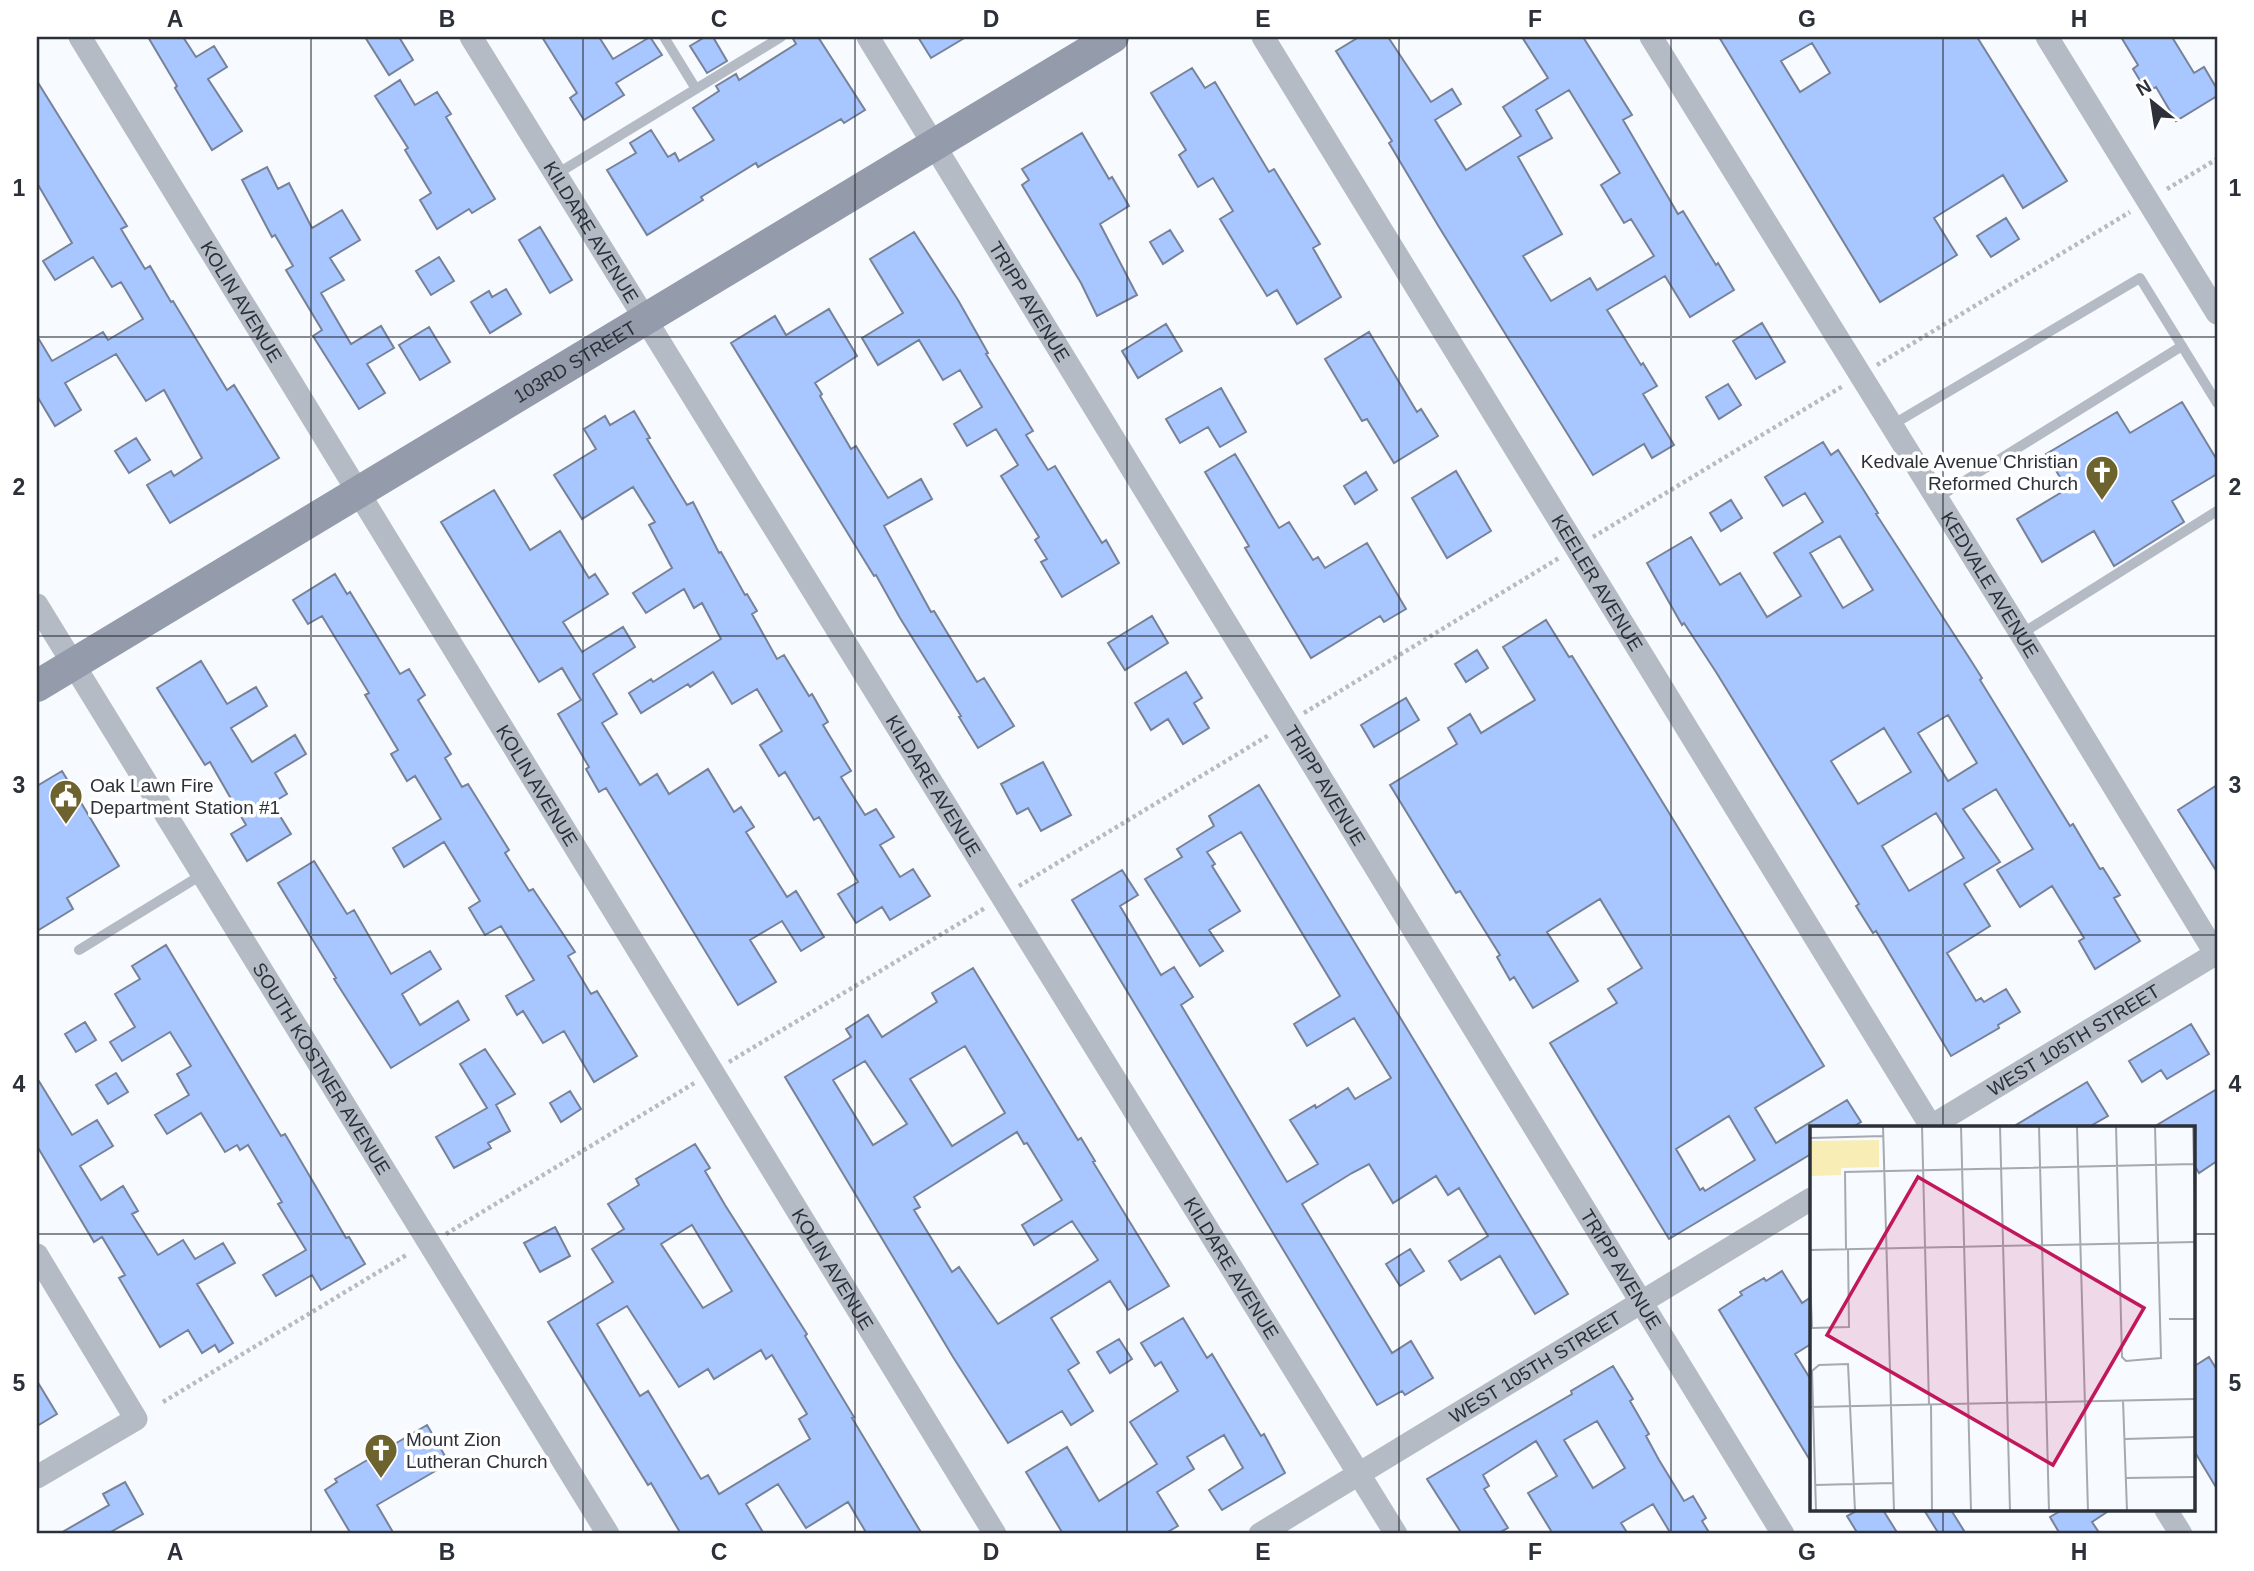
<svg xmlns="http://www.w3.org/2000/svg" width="2254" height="1571" viewBox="0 0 2254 1571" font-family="Helvetica,sans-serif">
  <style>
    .building { fill: #a8c6ff; stroke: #778298; stroke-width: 2; fill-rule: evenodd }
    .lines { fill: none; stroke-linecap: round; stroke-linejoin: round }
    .path { stroke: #b8bcc2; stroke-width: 4.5; stroke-dasharray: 3.5 3.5; stroke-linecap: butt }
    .lane { stroke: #b5bbc5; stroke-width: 10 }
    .street { stroke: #b5bbc5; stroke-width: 23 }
    .secondary { stroke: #949cab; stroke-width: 32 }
    .grid { fill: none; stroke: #2b3039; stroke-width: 2; stroke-opacity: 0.55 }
    .labels { text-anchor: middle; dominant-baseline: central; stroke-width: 7; stroke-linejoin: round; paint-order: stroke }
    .street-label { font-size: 19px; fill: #2b3039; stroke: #fff }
    .poi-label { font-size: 19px; fill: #2b3039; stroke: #fff; text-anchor: start }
    .inset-road { fill: none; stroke: #a5a9b0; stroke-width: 2 }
    .view { fill: #c2185b; fill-opacity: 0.15; stroke: #c2185b; stroke-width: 3.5 }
    .inset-edge { fill: none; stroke: #2b3039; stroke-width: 3.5 }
    .neatline { fill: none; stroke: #2b3039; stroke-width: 2.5 }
    .grid-label { font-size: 23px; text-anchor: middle; font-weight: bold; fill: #2b3039 }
  </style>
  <rect width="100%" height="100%" fill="#f7faff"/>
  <!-- building -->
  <path class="building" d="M148,37H183L196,57L214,46L227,67L208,79L242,131L212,150L175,88L177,86Z
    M365,37H399L413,60L389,75Z
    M542,37H599L613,59L650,37L662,55L616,83L624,95L584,120L570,98L577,93Z
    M705,37H713L727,61L707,73L690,46Z
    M792,37H818L865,110L844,123L841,119L758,167L756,163L701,197L703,200L647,235L607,170L636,153L630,143L651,130L668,157L675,153L679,161L714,140L693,108L719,91L716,86L736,74L739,80L796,44Z
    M918,37H966L931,58Z
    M1359,37H1388L1431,102L1452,89L1461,104L1435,120L1466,170L1521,136L1503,107L1548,78L1522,37H1583L1632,115L1623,120L1678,214L1683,211L1716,265L1718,263L1734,290L1690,317L1665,276L1607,310L1641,365L1643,363L1657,386L1643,394L1674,445L1652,458L1644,444L1593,475L1439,227L1389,143L1392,141L1336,51ZM1569,90L1620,173L1601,185L1624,223L1631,219L1654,256L1597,290L1590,278L1551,301L1523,256L1562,234L1518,157L1552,138L1536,110Z
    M1719,37H1977L2067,181L2023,208L2003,175L1934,218L1957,255L1880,302ZM1812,43L1830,73L1800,92L1781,61Z
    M2121,37H2172L2194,73L2204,67L2217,89V96L2176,121L2156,87L2147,92L2133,69L2138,65Z
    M1192,68L1205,88L1215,82L1269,172L1274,169L1320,244L1313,248L1341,297L1297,324L1277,290L1267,296L1220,219L1233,211L1213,178L1198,187L1179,155L1186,150L1151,93Z
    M400,80L415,105L437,92L451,114L446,117L495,199L472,213L469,209L437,229L420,200L431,193L405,150L408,148L375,96Z
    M37,81L127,226L121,229L145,269L150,266L171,302L173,301L227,390L234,385L279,458L170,523L147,485L171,471L174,476L202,458L164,390L146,401L116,354L65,383L81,410L55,426L37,396V336L52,361L103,332L108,340L143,319L121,282L112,287L93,257L55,280L43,261L72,243L37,183Z
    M1082,133L1109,179L1112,177L1129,206L1100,224L1137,295L1097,316L1081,283L1022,185L1029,180L1022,169Z
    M267,167L278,189L289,183L312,228L342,210L360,240L330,258L344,280L321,293L351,344L381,326L394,348L367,364L385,393L359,409L313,336L322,330L286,270L293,266L275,235L272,237L242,180Z
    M2006,218L2019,239L1991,257L1977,236Z
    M540,227L572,280L550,293L519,240Z
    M1170,230L1183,251L1163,264L1150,242Z
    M914,232L958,300L988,353L986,354L1033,431L1026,435L1048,470L1055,466L1102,543L1106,540L1119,563L1062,597L1041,562L1047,559L1035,540L1039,537L1001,476L1018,465L996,429L967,446L954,424L982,407L960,370L943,380L919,340L878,365L862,338L903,313L870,259Z
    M439,257L454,281L431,295L416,271Z
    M506,289L521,314L490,333L471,302L489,291L492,297Z
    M829,309L857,356L815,383L822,394L820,396L851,449L856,446L888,498L921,479L932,499L884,526L931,612L934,611L977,682L984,678L1014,726L978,748L959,717L961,716L900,618L876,575L874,576L731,343L775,316L786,335Z
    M1762,323L1785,362L1756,379L1733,341Z
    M1166,324L1182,351L1138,378L1122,351Z
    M429,327L450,362L420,380L399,345Z
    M1369,332L1417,412L1421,409L1438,436L1394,463L1367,419L1362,421L1325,359Z
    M1728,384L1741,405L1719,419L1706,397Z
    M1221,388L1246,432L1220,447L1208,427L1180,443L1166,419Z
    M2182,402L2217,460V474L2172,501L2184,522L2114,566L2094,531L2042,562L2017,519L2067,489L2046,454L2117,412L2130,433Z
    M634,411L650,438L647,439L687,505L693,502L719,553L721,552L745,595L747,594L757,611L752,614L777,659L784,655L809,696L812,694L828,722L823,725L851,771L841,777L865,815L876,809L894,837L880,845L900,877L913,869L930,896L890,920L882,907L856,923L838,894L858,882L819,817L814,820L785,772L779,776L760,745L782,731L757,689L732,704L713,672L690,687L688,684L641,713L629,693L651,679L653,682L721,639L702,603L694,608L684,589L646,613L633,593L672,568L649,525L655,522L633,487L582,519L554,475L596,449L584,429L605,416L610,425Z
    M136,438L150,460L129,473L115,451Z
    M1823,442L1831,455L1838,450L1863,489L1878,513L1876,514L1968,656L1982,678L1980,680L2070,826L2073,824L2100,869L2103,868L2120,895L2114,898L2140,941L2095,969L2079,941L2084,938L2052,886L2020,907L1997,870L2033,849L1996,789L1963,809L2000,862L1964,884L1990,926L1947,953L1976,1001L1981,998L1984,1002L2006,989L2020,1012L1998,1025L1999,1028L1951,1056L1876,931L1873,933L1856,906L1859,904L1716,672L1684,623L1682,625L1647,563L1691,537L1720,585L1740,573L1767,617L1801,596L1774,553L1823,522L1805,493L1783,506L1765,477ZM1840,536L1873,590L1843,608L1810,553ZM1948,715L1977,763L1948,781L1918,733ZM1884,728L1911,772L1858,804L1831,761ZM1936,813L1964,858L1909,891L1882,846Z
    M1235,454L1279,528L1289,522L1313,560L1318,557L1325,568L1367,543L1406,609L1384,622L1380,616L1311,658L1245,548L1249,546L1205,472Z
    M1456,471L1491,531L1447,558L1412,498Z
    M1366,472L1377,490L1355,504L1344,486Z
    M494,490L530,550L560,531L589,578L595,574L608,594L563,622L582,652L623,627L635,647L593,674L617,714L602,723L640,785L657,774L669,794L708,769L734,812L741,807L754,827L746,832L787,897L796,891L824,937L801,951L782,921L750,940L776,982L738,1005L606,788L599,792L586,769L589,767L558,714L581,700L562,668L539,682L441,522Z
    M1731,500L1742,518L1721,531L1710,513Z
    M335,574L347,594L350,592L400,674L409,669L425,695L418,700L451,754L445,758L462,787L468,784L509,850L505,853L529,891L533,889L575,952L568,956L591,994L597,991L637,1056L594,1082L564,1031L543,1043L523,1011L517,1015L506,996L534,980L501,926L485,935L469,908L480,901L444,842L404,867L393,848L441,819L415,776L407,781L391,754L398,750L365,695L369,693L322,616L308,624L293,600Z
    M1152,616L1168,643L1125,670L1108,643Z
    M1546,620L1569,657L1572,656L1652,785L1824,1066L1755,1108L1776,1143L1847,1100L1861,1122L1851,1128H1811V1154L1669,1239L1550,1043L1617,1003L1608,989L1642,968L1600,899L1547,932L1578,981L1533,1008L1514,977L1510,980L1497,957L1500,955L1460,891L1456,893L1390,785L1457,744L1448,728L1470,714L1481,733L1535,700L1503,647ZM1729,1116L1755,1160L1705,1191L1703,1188L1700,1190L1676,1149Z
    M1477,650L1488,668L1466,682L1455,664Z
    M201,661L227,704L256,687L267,706L231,728L252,762L295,735L306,754L275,773L287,794L272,803L291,834L247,861L231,834L246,825L210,762L205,765L157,688Z
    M1186,672L1202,698L1194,703L1209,728L1183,744L1168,719L1151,730L1135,703Z
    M1406,698L1419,720L1374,747L1361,725Z
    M1043,762L1071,815L1041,831L1028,808L1017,814L1001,784Z
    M62,771L119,866L67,898L73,909L37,931V786Z
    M1259,785L1568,1294L1535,1314L1500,1256L1461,1280L1449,1261L1488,1236L1459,1188L1448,1195L1436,1176L1393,1203L1369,1164L1352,1173L1302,1204L1392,1353L1411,1341L1433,1378L1405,1395L1402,1391L1377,1405L1072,900L1122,870L1138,895L1120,906L1161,975L1174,967L1193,997L1181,1005L1287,1182L1318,1164L1290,1120L1315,1105L1316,1108L1348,1088L1355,1099L1391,1078L1354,1018L1307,1046L1294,1024L1340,996L1241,832L1207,852L1215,864L1212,866L1240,911L1209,930L1223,951L1200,966L1145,879L1182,857L1177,849L1214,826L1209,816Z
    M2217,785V872L2178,810Z
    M314,861L347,914L354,910L391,974L430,951L441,969L402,994L420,1025L458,1001L469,1020L391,1068L334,979L336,978L278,883Z
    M166,945L281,1136L285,1134L346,1238L349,1237L365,1264L321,1290L312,1275L276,1296L263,1275L306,1250L278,1204L282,1202L248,1145L240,1150L237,1145L225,1152L201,1113L167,1134L155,1115L189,1095L177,1074L191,1066L170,1032L122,1061L110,1042L135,1027L115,994L140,979L132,966Z
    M973,968L1078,1140L1081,1138L1095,1161L1093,1162L1169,1286L1128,1310L1110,1281L1051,1318L1079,1363L1068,1370L1093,1411L1071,1425L1062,1411L1008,1443L953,1357L785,1077L851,1037L846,1029L868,1015L882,1037L937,1002L932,993ZM965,1046L1005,1113L952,1146L910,1079ZM865,1061L907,1124L873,1145L833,1080ZM1017,1132L1024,1144L1027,1143L1062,1200L1022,1225L1034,1245L1072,1221L1098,1260L998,1324L959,1267L952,1272L914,1210L920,1207L914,1197Z
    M85,1022L96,1040L76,1052L65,1034Z
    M2191,1024L2209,1054L2167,1079L2161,1070L2142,1082L2129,1061Z
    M485,1049L515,1094L496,1105L510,1131L488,1143L491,1148L454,1168L436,1137L487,1108L460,1064Z
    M116,1073L128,1092L108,1104L96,1085Z
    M37,1078L72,1135L97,1120L113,1146L80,1166L101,1200L123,1186L138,1211L132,1214L158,1255L183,1240L195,1259L223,1243L235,1263L197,1284L233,1343L219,1352L215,1345L202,1353L188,1330L160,1347L119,1278L125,1275L102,1237L94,1242L37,1146Z
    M2087,1082L2108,1116L2087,1128H2011Z
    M2217,1089V1161L2199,1173L2193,1163V1128H2152Z
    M570,1091L581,1109L561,1122L550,1103Z
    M695,1144L710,1168L705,1171L725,1205L807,1334L805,1336L854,1417L852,1418L922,1534H867L848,1502L806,1528L778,1484L746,1504L764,1534H681L651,1483L648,1485L548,1322L613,1282L592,1249L624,1229L608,1204L639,1185L636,1179ZM692,1225L732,1291L703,1308L661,1244ZM627,1306L679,1387L708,1369L714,1379L761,1350L766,1359L772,1355L807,1414L799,1419L810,1439L719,1494L708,1475L701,1479L648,1391L640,1396L597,1324Z
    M555,1227L570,1256L540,1272L524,1243Z
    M1410,1249L1424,1271L1400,1286L1386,1264Z
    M1782,1271L1802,1303L1811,1297V1344L1795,1354L1811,1380V1462L1719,1310L1742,1295L1740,1292L1764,1278L1766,1281Z
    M1183,1318L1207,1358L1212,1354L1261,1436L1264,1434L1285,1473L1222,1510L1209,1490L1243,1468L1224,1435L1187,1457L1194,1469L1157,1492L1178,1526L1164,1534H1063L1026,1472L1067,1447L1099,1501L1157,1464L1130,1422L1178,1391L1161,1362L1155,1366L1141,1343Z
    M1119,1339L1132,1359L1110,1373L1097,1352Z
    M2209,1357L2217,1370V1489L2193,1449V1367Z
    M1613,1366L1633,1399L1630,1401L1649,1434L1646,1436L1659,1460L1684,1501L1693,1496L1706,1518L1702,1521L1710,1534H1671L1653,1504L1621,1523L1628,1534H1553L1528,1493L1557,1476L1536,1441L1483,1475L1489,1486L1484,1489L1508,1528L1497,1534H1462L1427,1479L1572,1394L1571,1391ZM1597,1421L1625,1468L1593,1488L1564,1440Z
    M37,1381L57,1414L37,1426Z
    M427,1425L449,1463L377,1505L394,1534H351L325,1490L337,1482L335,1479Z
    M125,1482L143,1514L107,1534H59L109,1505L103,1494Z
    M1858,1510H1883L1898,1534H1858L1847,1516Z
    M1924,1510H1951L1966,1534H1939Z
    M2062,1510H2110L2092,1522L2100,1534H2060L2050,1517Z"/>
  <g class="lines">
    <!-- path -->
    <path class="path" d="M2167,189L2217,159
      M1877,365L2130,212
      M1593,537L1843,386
      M1304,713L1559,558
      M1019,886L1269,735
      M729,1062L985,908
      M446,1234L696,1082
      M163,1402L408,1254"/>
    <!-- lane -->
    <path class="lane" d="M664,37L696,89
      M555,175L781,37
      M1892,425L2140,278L2217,403
      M1937,498L2182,346
      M2021,634L2217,511
      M79,950L203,874"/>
    <!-- street -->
    <g class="street">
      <path id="s1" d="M80,37L995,1534"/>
      <path id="s2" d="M471,37L1396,1534"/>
      <path id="s3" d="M868,37L1783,1534"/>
      <path id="s4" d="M1263,37L1932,1128"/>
      <path id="s5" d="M1651,37L2021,634L2217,956"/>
      <path d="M2047,37L2217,313"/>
      <path id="s6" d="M37,605L608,1534"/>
      <path id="s7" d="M1928,1128L2217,953"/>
      <path d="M37,1255L136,1419L37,1477"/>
      <path d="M2166,1510L2181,1534"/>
      <path id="s8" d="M1260,1534L1811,1199"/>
    </g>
    <!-- secondary -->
    <path class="secondary" id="s9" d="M37,686L1113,37"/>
  </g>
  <!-- grid -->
  <path class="grid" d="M311,37V1534M583,37V1534M855,37V1534M1127,37V1534M1399,37V1534M1671,37V1534M1943,37V1128M37,337H2217M37,636H2217M37,935H2217M37,1234H1811M2193,1234H2217M1943,1510V1534"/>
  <!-- icons -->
  <defs>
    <symbol id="church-pin" viewBox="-11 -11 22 30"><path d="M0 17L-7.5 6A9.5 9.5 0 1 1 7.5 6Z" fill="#6d632f" stroke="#fff"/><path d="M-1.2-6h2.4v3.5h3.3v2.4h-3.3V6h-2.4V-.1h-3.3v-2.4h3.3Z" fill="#fff"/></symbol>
    <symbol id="civic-pin" viewBox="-11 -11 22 30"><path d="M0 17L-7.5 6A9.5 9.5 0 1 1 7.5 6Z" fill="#6d632f" stroke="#fff"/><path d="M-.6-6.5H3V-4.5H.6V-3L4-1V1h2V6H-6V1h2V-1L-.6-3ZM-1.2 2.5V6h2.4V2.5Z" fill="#fff"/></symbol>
  </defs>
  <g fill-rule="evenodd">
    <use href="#church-pin" x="2083" y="453" width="38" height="52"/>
    <use href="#civic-pin" x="47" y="777" width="38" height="52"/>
    <use href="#church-pin" x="362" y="1431" width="38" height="52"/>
  </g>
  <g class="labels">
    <!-- street labels -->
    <g class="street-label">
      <text stroke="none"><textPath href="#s2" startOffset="229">KILDARE AVENUE</textPath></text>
      <text stroke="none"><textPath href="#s3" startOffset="310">TRIPP AVENUE</textPath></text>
      <text stroke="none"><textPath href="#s1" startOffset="310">KOLIN AVENUE</textPath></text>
      <text stroke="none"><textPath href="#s9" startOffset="628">103RD STREET</textPath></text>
      <text stroke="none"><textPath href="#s4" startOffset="640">KEELER AVENUE</textPath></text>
      <text stroke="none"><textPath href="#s5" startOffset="644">KEDVALE AVENUE</textPath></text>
      <text stroke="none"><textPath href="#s3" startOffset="877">TRIPP AVENUE</textPath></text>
      <text stroke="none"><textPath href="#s1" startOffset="877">KOLIN AVENUE</textPath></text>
      <text stroke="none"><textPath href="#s2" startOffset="880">KILDARE AVENUE</textPath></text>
      <text stroke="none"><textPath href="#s7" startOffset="170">WEST 105TH STREET</textPath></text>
      <text stroke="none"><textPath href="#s6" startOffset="544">SOUTH KOSTNER AVENUE</textPath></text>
      <text stroke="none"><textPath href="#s2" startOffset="1447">KILDARE AVENUE</textPath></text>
      <text stroke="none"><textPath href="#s1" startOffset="1444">KOLIN AVENUE</textPath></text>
      <text stroke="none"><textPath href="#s3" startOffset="1444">TRIPP AVENUE</textPath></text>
      <text stroke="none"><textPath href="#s8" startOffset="322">WEST 105TH STREET</textPath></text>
    </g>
    <!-- poi labels -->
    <g class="poi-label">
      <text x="2078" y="461" text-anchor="end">Kedvale Avenue Christian<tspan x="2078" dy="22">Reformed Church</tspan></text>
      <text x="90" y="785">Oak Lawn Fire<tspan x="90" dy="22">Department Station #1</tspan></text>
      <text x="406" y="1439">Mount Zion<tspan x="406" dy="22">Lutheran Church</tspan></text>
    </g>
  </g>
  <!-- overview -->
  <g transform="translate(1810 1126)">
    <rect width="385" height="385" fill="#f7faff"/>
    <path d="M69,14V41L31,42V49L0,50V15Z" fill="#f8edb5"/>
    <path class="inset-road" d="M73,0L84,385M112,0L119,279M151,0L161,385M190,0L200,385M229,0L239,385M267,0L278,385M306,0L312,231L316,235L351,232L345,0M383,0L385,80M0,12L74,10M36,123L35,46L384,38M0,124L385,116M0,150L2,202L39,201L38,123M359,193H385M313,274L317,385M121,278L122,385M0,281L385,273M315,313L385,311M316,352L385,351M5,359L83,357M6,385L2,245L9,239L38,238L45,385"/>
    <path class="view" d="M108,51L334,182L243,339L17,209Z"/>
    <rect width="385" height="385" class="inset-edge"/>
  </g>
  <!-- border -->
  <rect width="2254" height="1571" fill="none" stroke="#ffffff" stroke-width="77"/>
  <!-- north arrow -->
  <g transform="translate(2152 102) rotate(330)" stroke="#ffffff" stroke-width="5" paint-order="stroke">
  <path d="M0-5L12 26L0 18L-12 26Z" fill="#2b3039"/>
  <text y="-10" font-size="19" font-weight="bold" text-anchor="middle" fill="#2b3039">N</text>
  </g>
  <rect x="38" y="38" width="2178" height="1494" class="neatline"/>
  <g class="grid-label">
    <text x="175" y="27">A</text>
    <text x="447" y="27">B</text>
    <text x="719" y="27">C</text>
    <text x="991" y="27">D</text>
    <text x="1263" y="27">E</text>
    <text x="1535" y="27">F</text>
    <text x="1807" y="27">G</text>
    <text x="2079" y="27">H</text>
    <text x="19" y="196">1</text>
    <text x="2235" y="196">1</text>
    <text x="19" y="495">2</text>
    <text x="2235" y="495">2</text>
    <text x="19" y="793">3</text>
    <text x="2235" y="793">3</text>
    <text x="19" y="1092">4</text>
    <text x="2235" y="1092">4</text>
    <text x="19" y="1391">5</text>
    <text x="2235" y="1391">5</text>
    <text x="175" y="1560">A</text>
    <text x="447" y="1560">B</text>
    <text x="719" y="1560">C</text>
    <text x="991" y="1560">D</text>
    <text x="1263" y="1560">E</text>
    <text x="1535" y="1560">F</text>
    <text x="1807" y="1560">G</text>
    <text x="2079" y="1560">H</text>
  </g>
</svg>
